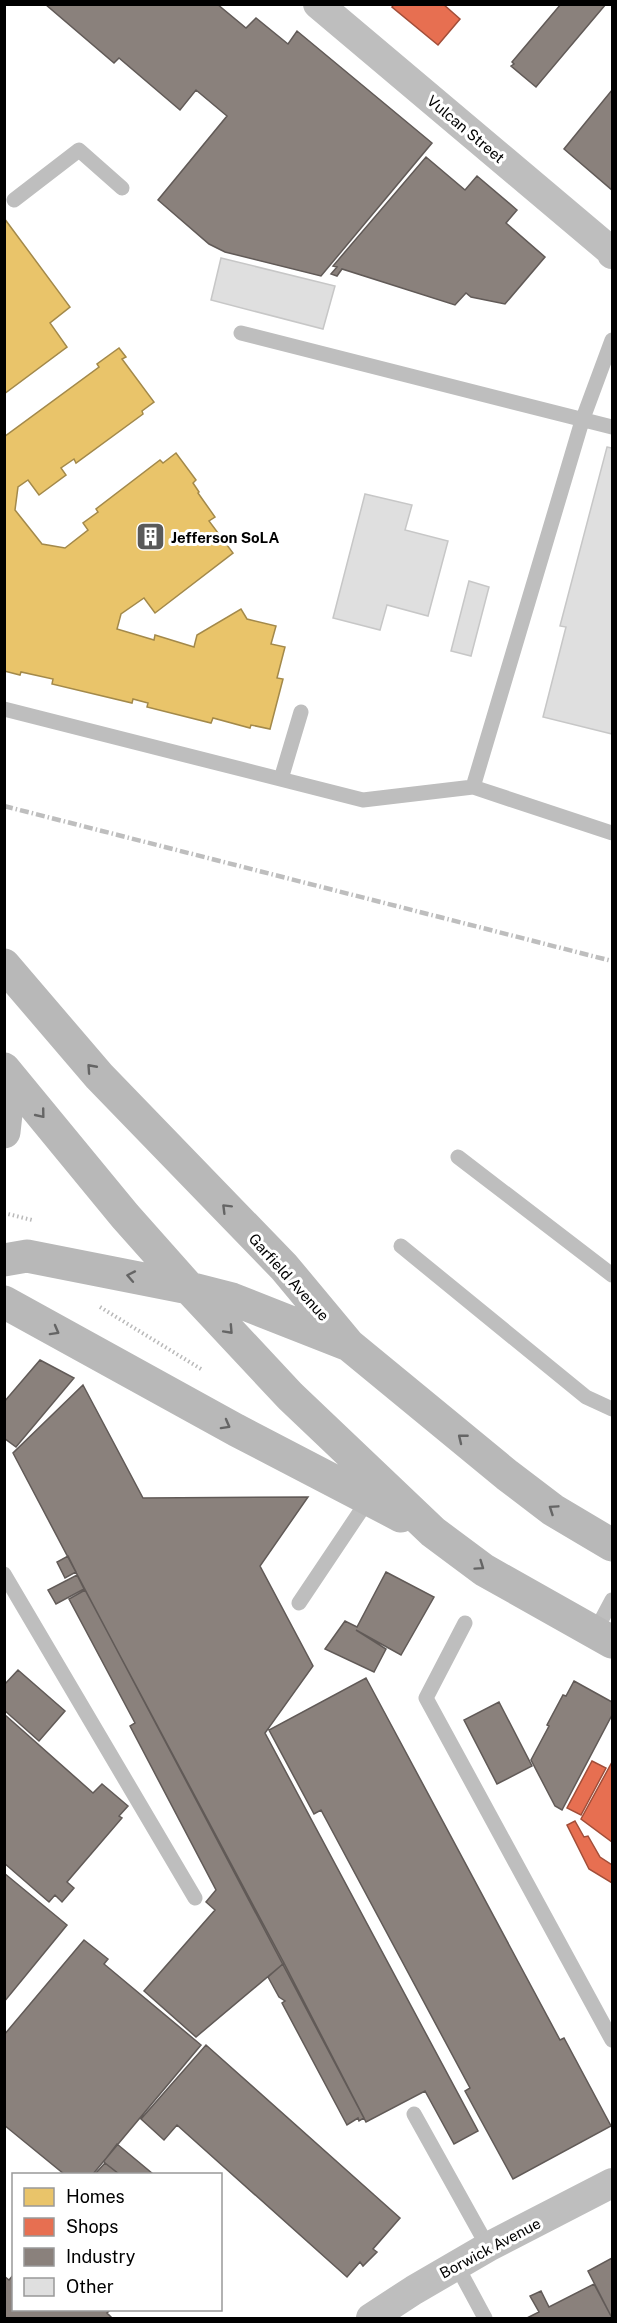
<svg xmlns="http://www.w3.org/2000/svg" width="617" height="2323" viewBox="0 0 617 2323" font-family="'Public Sans',sans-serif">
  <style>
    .homes { fill: #e9c46a; stroke: #a3894a; stroke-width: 1.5 }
    .shops { fill: #e76f51; stroke: #a24e39; stroke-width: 1.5 }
    .industry { fill: #8a817c; stroke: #615a57; stroke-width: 1.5 }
    .building { fill: #dfdfdf; stroke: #c7c7c7; stroke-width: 1.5 }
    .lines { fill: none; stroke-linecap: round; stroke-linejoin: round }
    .path { stroke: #b9b9b9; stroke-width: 4; stroke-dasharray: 1.5 3; stroke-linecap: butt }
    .lane { stroke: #bebebe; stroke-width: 15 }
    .street { stroke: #bebebe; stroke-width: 30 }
    .secondary { stroke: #b8b8b8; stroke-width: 33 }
    .rail { stroke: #bebebe; stroke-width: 4.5; stroke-dasharray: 9 3 1.5 3; stroke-linecap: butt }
    .oneway { stroke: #656565 }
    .labels { text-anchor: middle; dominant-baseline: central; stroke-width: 6; stroke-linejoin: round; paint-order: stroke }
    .street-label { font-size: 15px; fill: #000; stroke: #fff }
    .poi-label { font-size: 15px; font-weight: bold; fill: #000; stroke: #fff; text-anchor: start }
  </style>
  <rect width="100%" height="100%" fill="#fff"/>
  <!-- homes -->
  <path class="homes" d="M4,218L70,307L50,323L67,347L4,394Z
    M119,348L126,357L122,359L154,402L142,411L143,414L76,463L74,459L61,468L66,475L39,495L28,480L18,487L15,510L42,544L65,548L88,530L83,523L98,512L96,509L160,460L163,463L176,453L196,480L193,483L199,492L198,493L215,517L209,521L233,553L155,613L144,598L121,614L117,629L154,640L155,635L194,647L197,635L241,609L247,619L276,626L271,644L285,647L277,678L283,679L270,729L251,725L250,728L213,718L211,723L147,707L148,703L133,699L132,703L52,684L53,679L21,672L20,675L4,671V437L99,367L97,364Z"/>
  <!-- shops -->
  <path class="shops" d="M394,4H443L460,19L438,45L392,7Z
    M592,1761L606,1768L581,1815L567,1808Z
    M612,1762V1842L581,1819Z
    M575,1821L584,1837L588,1836L600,1857L612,1865V1883L589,1869L567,1825Z"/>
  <!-- industry -->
  <path class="industry" d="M45,4H217L246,28L256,18L288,44L297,31L432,143L321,276L225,252L209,244L158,200L227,116L196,90L180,110L119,58L114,63Z
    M561,4H606L536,87L511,66L514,64L512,62Z
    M612,90V190L564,149Z
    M426,157L465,190L477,176L517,210L506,223L545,257L505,304L471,297L466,293L455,305L342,269L337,276L331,274L337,267L333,266Z
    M40,1360L74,1378L16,1447L4,1438V1402Z
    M83,1385L143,1498L308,1497L260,1566L313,1666L265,1733L478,2131L454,2144L425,2091L366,2122L13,1453Z
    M68,1556L76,1572L65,1578L57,1562Z
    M386,1572L434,1597L401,1655L356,1630L386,1649L374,1672L325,1649L345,1621L357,1627Z
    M77,1575L84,1589L56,1604L48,1590Z
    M85,1590L284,1963L196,2037L144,1991L215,1910L206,1902L216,1890L130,1726L135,1723L69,1599Z
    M18,1670L65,1711L39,1741L4,1710V1685Z
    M366,1678L560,2040L564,2038L611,2126L513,2179L465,2091L470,2088L321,1810L314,1814L269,1730Z
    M574,1681L612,1702V1715L562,1810L555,1806L531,1760L549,1726L547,1725L563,1695L566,1696Z
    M499,1702L532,1766L497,1784L464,1720Z
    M4,1714L93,1793L102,1784L128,1806L119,1816L122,1818L67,1882L74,1888L62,1902L55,1895L49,1902L4,1863Z
    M4,1873L67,1925L4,2002Z
    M84,1940L108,1959L104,1964L201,2045L93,2174H64L4,2125V2035Z
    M284,1963L364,2118L359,2121L358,2118L347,2125L282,2003L285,2001L279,1997L268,1977Z
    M206,2045L400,2218L373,2249L377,2252L363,2266L360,2262L347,2277L177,2125L164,2140L141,2119Z
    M117,2144L153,2174H119L105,2163L104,2161Z
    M105,2163L119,2174H95Z
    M612,2258V2318L588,2271Z
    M14,2274V2310H110L107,2313L112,2318H4V2276L9,2280Z
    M594,2284L612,2318H527L539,2312L530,2296L541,2291L549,2307Z"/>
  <!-- building -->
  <path class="building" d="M221,258L335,286L323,329L211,300Z
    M607,447L612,448V734L543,717L566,627L560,626Z
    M365,494L412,505L405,530L448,541L428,616L387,605L380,630L333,618Z
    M469,581L489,587L471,656L451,651Z"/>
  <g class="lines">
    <!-- path -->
    <path class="path" d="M4,1213L32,1220
      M100,1307L201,1369"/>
    <!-- lane -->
    <path class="lane" d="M14,200L79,150L122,188
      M241,333L612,427
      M4,709L363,800L473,787L612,833
      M281,779L301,712
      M473,787L582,421L612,340
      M458,1157L612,1275
      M401,1246L586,1397L612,1409
      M4,1574L195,1898
      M299,1603L368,1500
      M465,1623L426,1698L612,2040
      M595,1632L612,1600
      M414,2114L488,2247
      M457,2266L485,2318"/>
    <!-- street -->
    <path class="street" d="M318,4L611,251L612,254
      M371,2318L414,2290L488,2247L612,2183"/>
    <!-- secondary -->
    <path class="secondary" d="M4,965L99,1076L284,1267L349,1345L507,1475L553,1510L612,1545
      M4,1069L125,1216L189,1288L290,1396L433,1532L484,1570L612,1642
      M4,1106L6,1114L4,1132
      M4,1260L27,1256L189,1288L232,1299L346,1344
      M4,1302L236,1430L401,1516"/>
    <!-- rail -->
    <path class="rail" d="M4,806L612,961"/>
  </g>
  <!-- one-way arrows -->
  <defs><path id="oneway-chevron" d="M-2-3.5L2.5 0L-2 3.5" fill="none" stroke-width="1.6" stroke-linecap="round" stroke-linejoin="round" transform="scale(1.5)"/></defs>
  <g class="oneway">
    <use href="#oneway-chevron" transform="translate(91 1068) rotate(-132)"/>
    <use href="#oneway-chevron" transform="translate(41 1114) rotate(51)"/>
    <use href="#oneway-chevron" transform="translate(226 1208) rotate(-135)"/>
    <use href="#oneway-chevron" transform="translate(131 1276) rotate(-169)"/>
    <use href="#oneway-chevron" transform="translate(229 1330) rotate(47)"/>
    <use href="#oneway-chevron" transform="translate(55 1331) rotate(29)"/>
    <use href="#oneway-chevron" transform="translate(226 1425) rotate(29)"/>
    <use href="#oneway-chevron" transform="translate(462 1438) rotate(-141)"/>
    <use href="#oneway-chevron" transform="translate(553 1509) rotate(-146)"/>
    <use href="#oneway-chevron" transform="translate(480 1566) rotate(35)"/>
  </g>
  <!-- icons -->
  <defs>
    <symbol id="building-square" viewBox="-11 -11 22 22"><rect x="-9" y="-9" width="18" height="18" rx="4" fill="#595959" stroke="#fff"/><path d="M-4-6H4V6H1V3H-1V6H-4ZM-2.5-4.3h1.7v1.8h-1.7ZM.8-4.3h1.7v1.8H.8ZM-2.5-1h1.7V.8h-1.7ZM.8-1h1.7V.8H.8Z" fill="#fff"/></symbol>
  </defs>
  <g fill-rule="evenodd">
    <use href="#building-square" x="134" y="520" width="33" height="33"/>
  </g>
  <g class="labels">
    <!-- street labels -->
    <g class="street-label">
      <text transform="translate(466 129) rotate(40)">Vulcan Street</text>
      <text transform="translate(289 1277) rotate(48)">Garfield Avenue</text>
      <text transform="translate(490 2248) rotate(-28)">Borwick Avenue</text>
    </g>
    <!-- poi labels -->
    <g class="poi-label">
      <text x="171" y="537">Jefferson SoLA</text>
    </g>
  </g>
  <!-- border -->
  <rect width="617" height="2323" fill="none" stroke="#000000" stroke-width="12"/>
  <!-- legend -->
  <rect x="12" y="2173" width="210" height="138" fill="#ffffff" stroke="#999999" stroke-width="1.5"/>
  <rect x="24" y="2188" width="30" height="18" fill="#e9c46a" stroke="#999999" stroke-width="1.5"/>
  <text x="66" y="2203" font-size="18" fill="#000000">Homes</text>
  <rect x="24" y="2218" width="30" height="18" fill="#e76f51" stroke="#999999" stroke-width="1.5"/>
  <text x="66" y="2233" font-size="18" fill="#000000">Shops</text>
  <rect x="24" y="2248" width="30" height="18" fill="#8a817c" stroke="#999999" stroke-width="1.5"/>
  <text x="66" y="2263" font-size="18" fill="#000000">Industry</text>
  <rect x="24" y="2278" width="30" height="18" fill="#dfdfdf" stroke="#999999" stroke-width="1.5"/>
  <text x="66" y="2293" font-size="18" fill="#000000">Other</text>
</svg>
